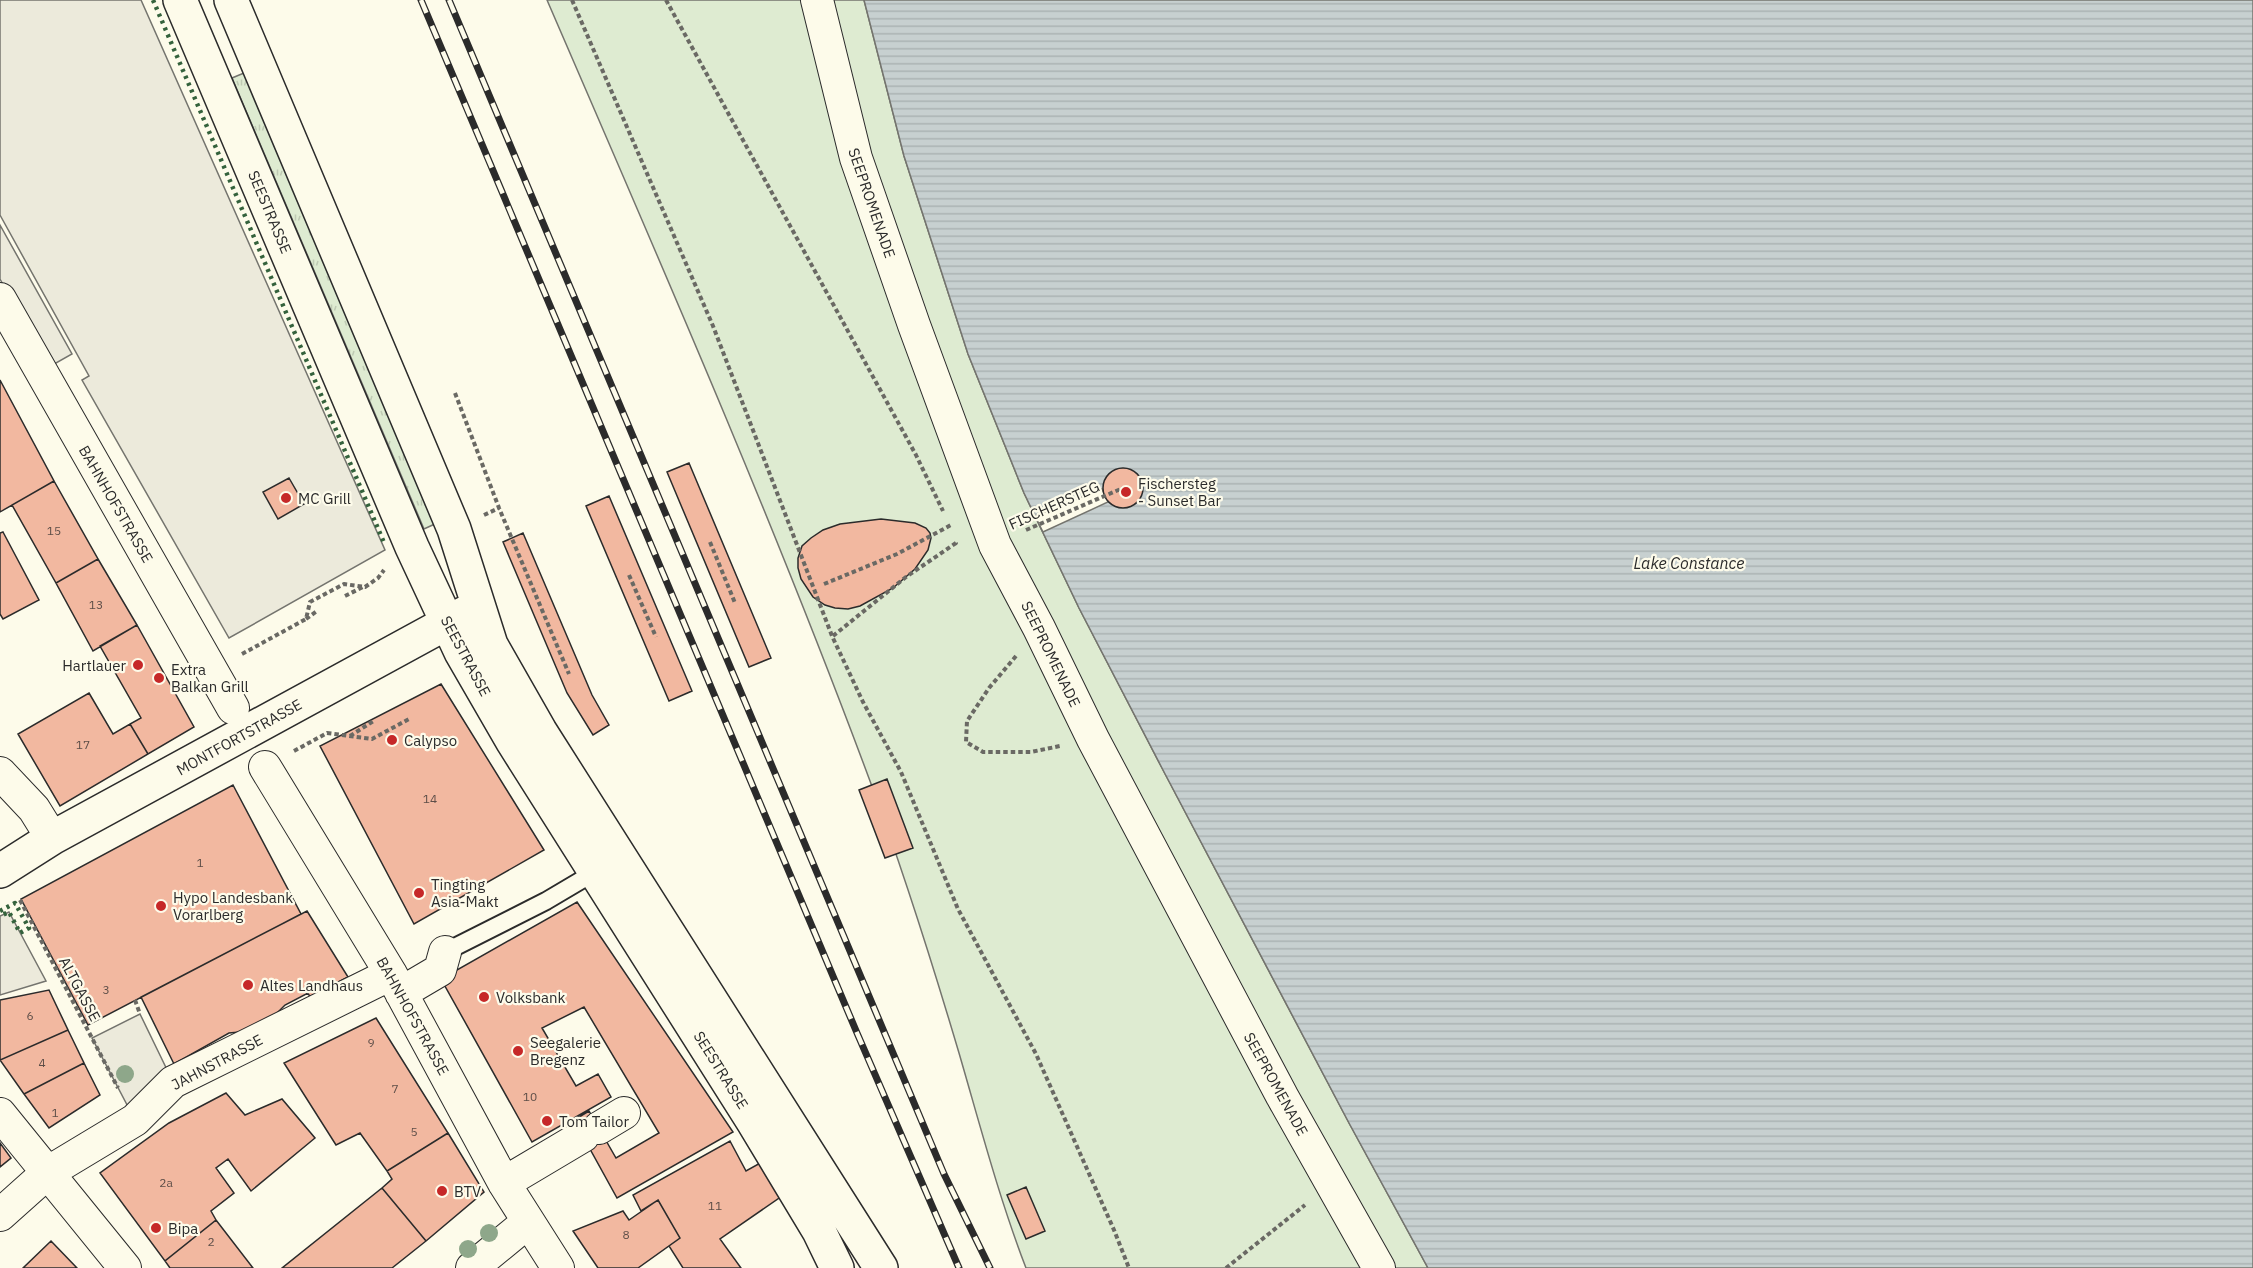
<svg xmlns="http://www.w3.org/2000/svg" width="2253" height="1268" viewBox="0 0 2253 1268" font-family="'IBM Plex Sans',sans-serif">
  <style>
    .grass { fill: url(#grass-tufts); stroke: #74746e; stroke-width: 1.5 }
    .park { fill: #deebd1; stroke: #74746e; stroke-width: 1.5 }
    .parking { fill: #eceadb; stroke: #74746e; stroke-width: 1.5 }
    .water { fill: url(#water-rules); stroke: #74746e; stroke-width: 1.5 }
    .pier { fill: #fdfbea; stroke: #74746e; stroke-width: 1.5 }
    .building { fill: #f2b8a0; stroke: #2b2b2b; stroke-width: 1.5 }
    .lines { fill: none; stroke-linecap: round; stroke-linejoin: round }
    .lane-casing { stroke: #2b2b2b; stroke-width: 20 }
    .street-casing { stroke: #2b2b2b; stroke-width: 34 }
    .primary-casing { stroke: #2b2b2b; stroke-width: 36 }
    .path { stroke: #6a6964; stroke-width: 4; stroke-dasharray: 4.5 3; stroke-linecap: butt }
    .lane { stroke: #fdfbea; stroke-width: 16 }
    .street { stroke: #fdfbea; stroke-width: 32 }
    .primary { stroke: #fdfbea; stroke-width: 33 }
    .rail-casing { stroke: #2b2b2b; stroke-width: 7 }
    .rail { stroke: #fdfbea; stroke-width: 4.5; stroke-dasharray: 14; stroke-linecap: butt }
    .hedge { stroke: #34623c; stroke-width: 4.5; stroke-dasharray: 3 4.5; stroke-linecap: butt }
    .tree { fill: #8ea78a }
    .poi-dot { fill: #c62828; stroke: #fdfbea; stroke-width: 2 }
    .labels { text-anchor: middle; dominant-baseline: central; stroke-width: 4.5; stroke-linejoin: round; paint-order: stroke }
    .number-label { font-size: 12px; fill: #5d4e48 }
    .street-label { font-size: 15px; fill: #2b2b2b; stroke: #fdfbea }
    .poi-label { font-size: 15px; fill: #2b2b2b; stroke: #fdfbea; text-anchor: start }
    .water-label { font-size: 16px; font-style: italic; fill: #2b2b2b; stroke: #fdfbea }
  </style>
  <defs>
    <pattern id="grass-tufts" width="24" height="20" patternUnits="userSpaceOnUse" patternTransform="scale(1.5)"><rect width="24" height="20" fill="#deebd1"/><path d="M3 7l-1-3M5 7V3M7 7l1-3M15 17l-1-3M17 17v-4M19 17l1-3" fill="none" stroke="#bfcab4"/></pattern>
    <pattern id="water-rules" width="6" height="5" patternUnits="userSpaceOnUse" patternTransform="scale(1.5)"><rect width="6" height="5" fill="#c7d0d0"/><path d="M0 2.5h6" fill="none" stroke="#abb3b3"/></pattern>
  </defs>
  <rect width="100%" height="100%" fill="#fdfbea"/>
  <!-- grass -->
  <path class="grass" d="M244,73L437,523L424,529L232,78Z"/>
  <!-- park -->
  <path class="park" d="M547,0H864L904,156L968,354L1024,493L1079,608L1163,770L1349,1123L1428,1268H1026C999,1198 980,1125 959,1053C932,962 903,870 870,781C772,517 659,259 547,0Z"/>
  <!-- parking -->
  <path class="parking" d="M0,0H141L385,550L229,638L82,380L89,376L0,215Z
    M0,225L72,354L49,367L0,279Z
    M9,912L46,981L0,995V916Z
    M140,1014L173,1082L135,1120L92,1038Z"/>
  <!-- water -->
  <path class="water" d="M864,0H2253V1268H1428L1349,1123L1163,770L1079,608L1024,493L968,354L904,156Z"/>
  <!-- pier -->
  <path class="pier" d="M1102,489L1108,502L1043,532L1035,516Z"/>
  <!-- building -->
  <path class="building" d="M0,380L54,481L0,512Z
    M689,463L771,658L749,667L667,472Z
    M1103 488a20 20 0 1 1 40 0a20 20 0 1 1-40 0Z
    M289,478L304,504L278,519L263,492Z
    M54,481L98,559L56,583L12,505Z
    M609,496L692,691L669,701L586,506Z
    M881,519L915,523L926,528L930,533L931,538L928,550L915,569L893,588L860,606L848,609L835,608L825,605L813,597L801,579L798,568V558L802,546L811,538L823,530L840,524Z
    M3,532L39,600L3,619L0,614V533Z
    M523,533L592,695L609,725L593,735L567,693L503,542Z
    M98,559L137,625L93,651L56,583Z
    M137,625L194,727L148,754L130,724L141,718L100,646Z
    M441,684L544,850L414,924L320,746Z
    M89,693L113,734L130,724L148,754L60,806L18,734Z
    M887,779L913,848L885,858L859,790Z
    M233,785L301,914L88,1025L21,899Z
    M577,902L733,1132L617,1198L574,1120L589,1111L616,1158L659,1133L584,1007L542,1028L576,1086L598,1074L611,1097L532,1142L441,979Z
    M307,911L348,977L310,997L308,993L285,1005L270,1020L251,1031L229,1033L174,1064L141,997Z
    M49,990L68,1030L0,1060V1000Z
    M376,1018L448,1133L387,1171L360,1133L336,1145L284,1063Z
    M68,1030L84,1063L24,1094L0,1060Z
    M84,1063L100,1095L49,1128L24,1094Z
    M226,1093L245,1115L282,1099L315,1138L251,1191L228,1159L216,1168L234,1193L211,1211L216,1220L165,1261L100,1173L169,1123Z
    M448,1133L484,1192L426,1241L382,1188L392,1179L387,1171Z
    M730,1141L746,1171L762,1162L782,1196L720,1239L741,1268H683L669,1246L680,1238L658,1200L641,1211L633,1195Z
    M0,1143L11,1158L0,1167Z
    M1026,1187L1045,1231L1026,1239L1007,1195Z
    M382,1188L426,1241L392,1268H282Z
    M658,1200L680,1238L638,1268H598L573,1231L623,1211L629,1220Z
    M216,1220L253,1268H170L165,1261Z
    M51,1241L77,1268H23Z"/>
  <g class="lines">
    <defs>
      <path id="lane" d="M445,952L546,901L595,872"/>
      <path id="street" d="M817,0L856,158L914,325L995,545L1039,628L1093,739L1282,1096L1379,1268
        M0,299L233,708
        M265,767L391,974L504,1183L558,1268
        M0,773L34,809L52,838
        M401,993L440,970L445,952
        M0,1114L125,1268
        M599,1128L624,1113
        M504,1183L583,1136
        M0,1215L47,1173L135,1120L173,1082L391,974
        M472,1268L528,1222"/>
      <path id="primary" d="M180,0L412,547L461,652L513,742L754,1123L819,1231L837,1268
        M231,0L454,529L491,645L540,731L881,1268
        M0,871L52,838L465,613"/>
    </defs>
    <!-- lane casing -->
    <use href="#lane" class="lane-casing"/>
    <!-- street casing -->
    <use href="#street" class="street-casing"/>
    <!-- primary casing -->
    <use href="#primary" class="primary-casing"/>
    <!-- path -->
    <path class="path" d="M572,0L713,326L832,636L863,702L901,772L958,909L1036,1054L1114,1230L1129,1268
      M666,0L916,455L943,511
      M455,393L499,508L569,674
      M484,515L499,508
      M1026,530L1123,488
      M710,542L735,603
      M629,575L656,637
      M824,584L897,554L951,525
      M345,596L363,587
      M306,619L317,611
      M833,636L906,577L956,543L955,540
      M242,654L306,619L310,602L344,584L365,587L378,578L384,570
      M1016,656L989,688L967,721L966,742L983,752H1031L1060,746
      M350,736L375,720
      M294,751L327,733L372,739L409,719
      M20,900L118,1088
      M135,1000L140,1014
      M1226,1268L1305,1205"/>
    <!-- lane -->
    <use href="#lane" class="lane"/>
    <!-- street -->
    <use href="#street" class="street"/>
    <!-- primary -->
    <use href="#primary" class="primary"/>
    <defs>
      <path id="rail" d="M421,0L857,1033L959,1268
        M449,0L944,1174L990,1268"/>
    </defs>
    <!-- rail casing -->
    <use href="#rail" class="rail-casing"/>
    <!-- rail -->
    <use href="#rail" class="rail"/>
    <!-- hedge -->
    <path class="hedge" d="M153,0L385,545
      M0,911L15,903L29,928L20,933L9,912L0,916"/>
  </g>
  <!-- trees -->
  <g class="tree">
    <circle cx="125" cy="1074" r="9"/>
    <circle cx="489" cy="1233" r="9"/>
    <circle cx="468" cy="1249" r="9"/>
  </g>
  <!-- markers -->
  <g class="poi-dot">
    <circle cx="1126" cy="492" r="6"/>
    <circle cx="286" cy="498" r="6"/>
    <circle cx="138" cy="665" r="6"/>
    <circle cx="159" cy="678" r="6"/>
    <circle cx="392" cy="740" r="6"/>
    <circle cx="419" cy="893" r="6"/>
    <circle cx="161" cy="906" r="6"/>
    <circle cx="248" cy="985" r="6"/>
    <circle cx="484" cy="997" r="6"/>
    <circle cx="518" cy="1051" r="6"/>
    <circle cx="547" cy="1121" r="6"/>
    <circle cx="442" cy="1191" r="6"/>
    <circle cx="156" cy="1228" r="6"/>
  </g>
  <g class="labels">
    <!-- number labels -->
    <g class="number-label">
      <text x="54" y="530">15</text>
      <text x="96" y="604">13</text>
      <text x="83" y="744">17</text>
      <text x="430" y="798">14</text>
      <text x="200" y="862">1</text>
      <text x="106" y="989">3</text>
      <text x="30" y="1015">6</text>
      <text x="371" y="1042">9</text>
      <text x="42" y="1062">4</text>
      <text x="395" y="1088">7</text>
      <text x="530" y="1096">10</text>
      <text x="55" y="1112">1</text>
      <text x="414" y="1131">5</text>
      <text x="166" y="1182">2a</text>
      <text x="715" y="1205">11</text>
      <text x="626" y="1234">8</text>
      <text x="211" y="1241">2</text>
    </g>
    <!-- street labels -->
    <g class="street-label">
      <text transform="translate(872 203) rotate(71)">SEEPROMENADE</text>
      <text transform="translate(270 212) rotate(67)">SEESTRASSE</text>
      <text transform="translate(116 504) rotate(60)">BAHNHOFSTRASSE</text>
      <text transform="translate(1054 505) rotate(-24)">FISCHERSTEG</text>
      <text transform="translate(1051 654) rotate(64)">SEEPROMENADE</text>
      <text transform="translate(466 656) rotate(62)">SEESTRASSE</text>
      <text transform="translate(239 737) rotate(-29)">MONTFORTSTRASSE</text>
      <text transform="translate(80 989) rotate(62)">ALTGASSE</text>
      <text transform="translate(413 1016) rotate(61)">BAHNHOFSTRASSE</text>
      <text transform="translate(217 1062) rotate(-28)">JAHNSTRASSE</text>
      <text transform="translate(721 1070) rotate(58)">SEESTRASSE</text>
      <text transform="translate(1276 1084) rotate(61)">SEEPROMENADE</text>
    </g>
    <!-- poi labels -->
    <g class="poi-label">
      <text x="1138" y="483">Fischersteg<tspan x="1138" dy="17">- Sunset Bar</tspan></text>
      <text x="298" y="498">MC Grill</text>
      <text x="126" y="665" text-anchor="end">Hartlauer</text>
      <text x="171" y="669">Extra<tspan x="171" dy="17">Balkan Grill</tspan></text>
      <text x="404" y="740">Calypso</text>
      <text x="431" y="884">Tingting<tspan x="431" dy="17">Asia-Makt</tspan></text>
      <text x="173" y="897">Hypo Landesbank<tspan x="173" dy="17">Vorarlberg</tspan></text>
      <text x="260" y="985">Altes Landhaus</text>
      <text x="496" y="997">Volksbank</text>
      <text x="530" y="1042">Seegalerie<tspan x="530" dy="17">Bregenz</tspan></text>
      <text x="559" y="1121">Tom Tailor</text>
      <text x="454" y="1191">BTV</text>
      <text x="168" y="1228">Bipa</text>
    </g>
    <!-- water labels -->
    <g class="water-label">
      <text x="1689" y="563">Lake Constance</text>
    </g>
  </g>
</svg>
